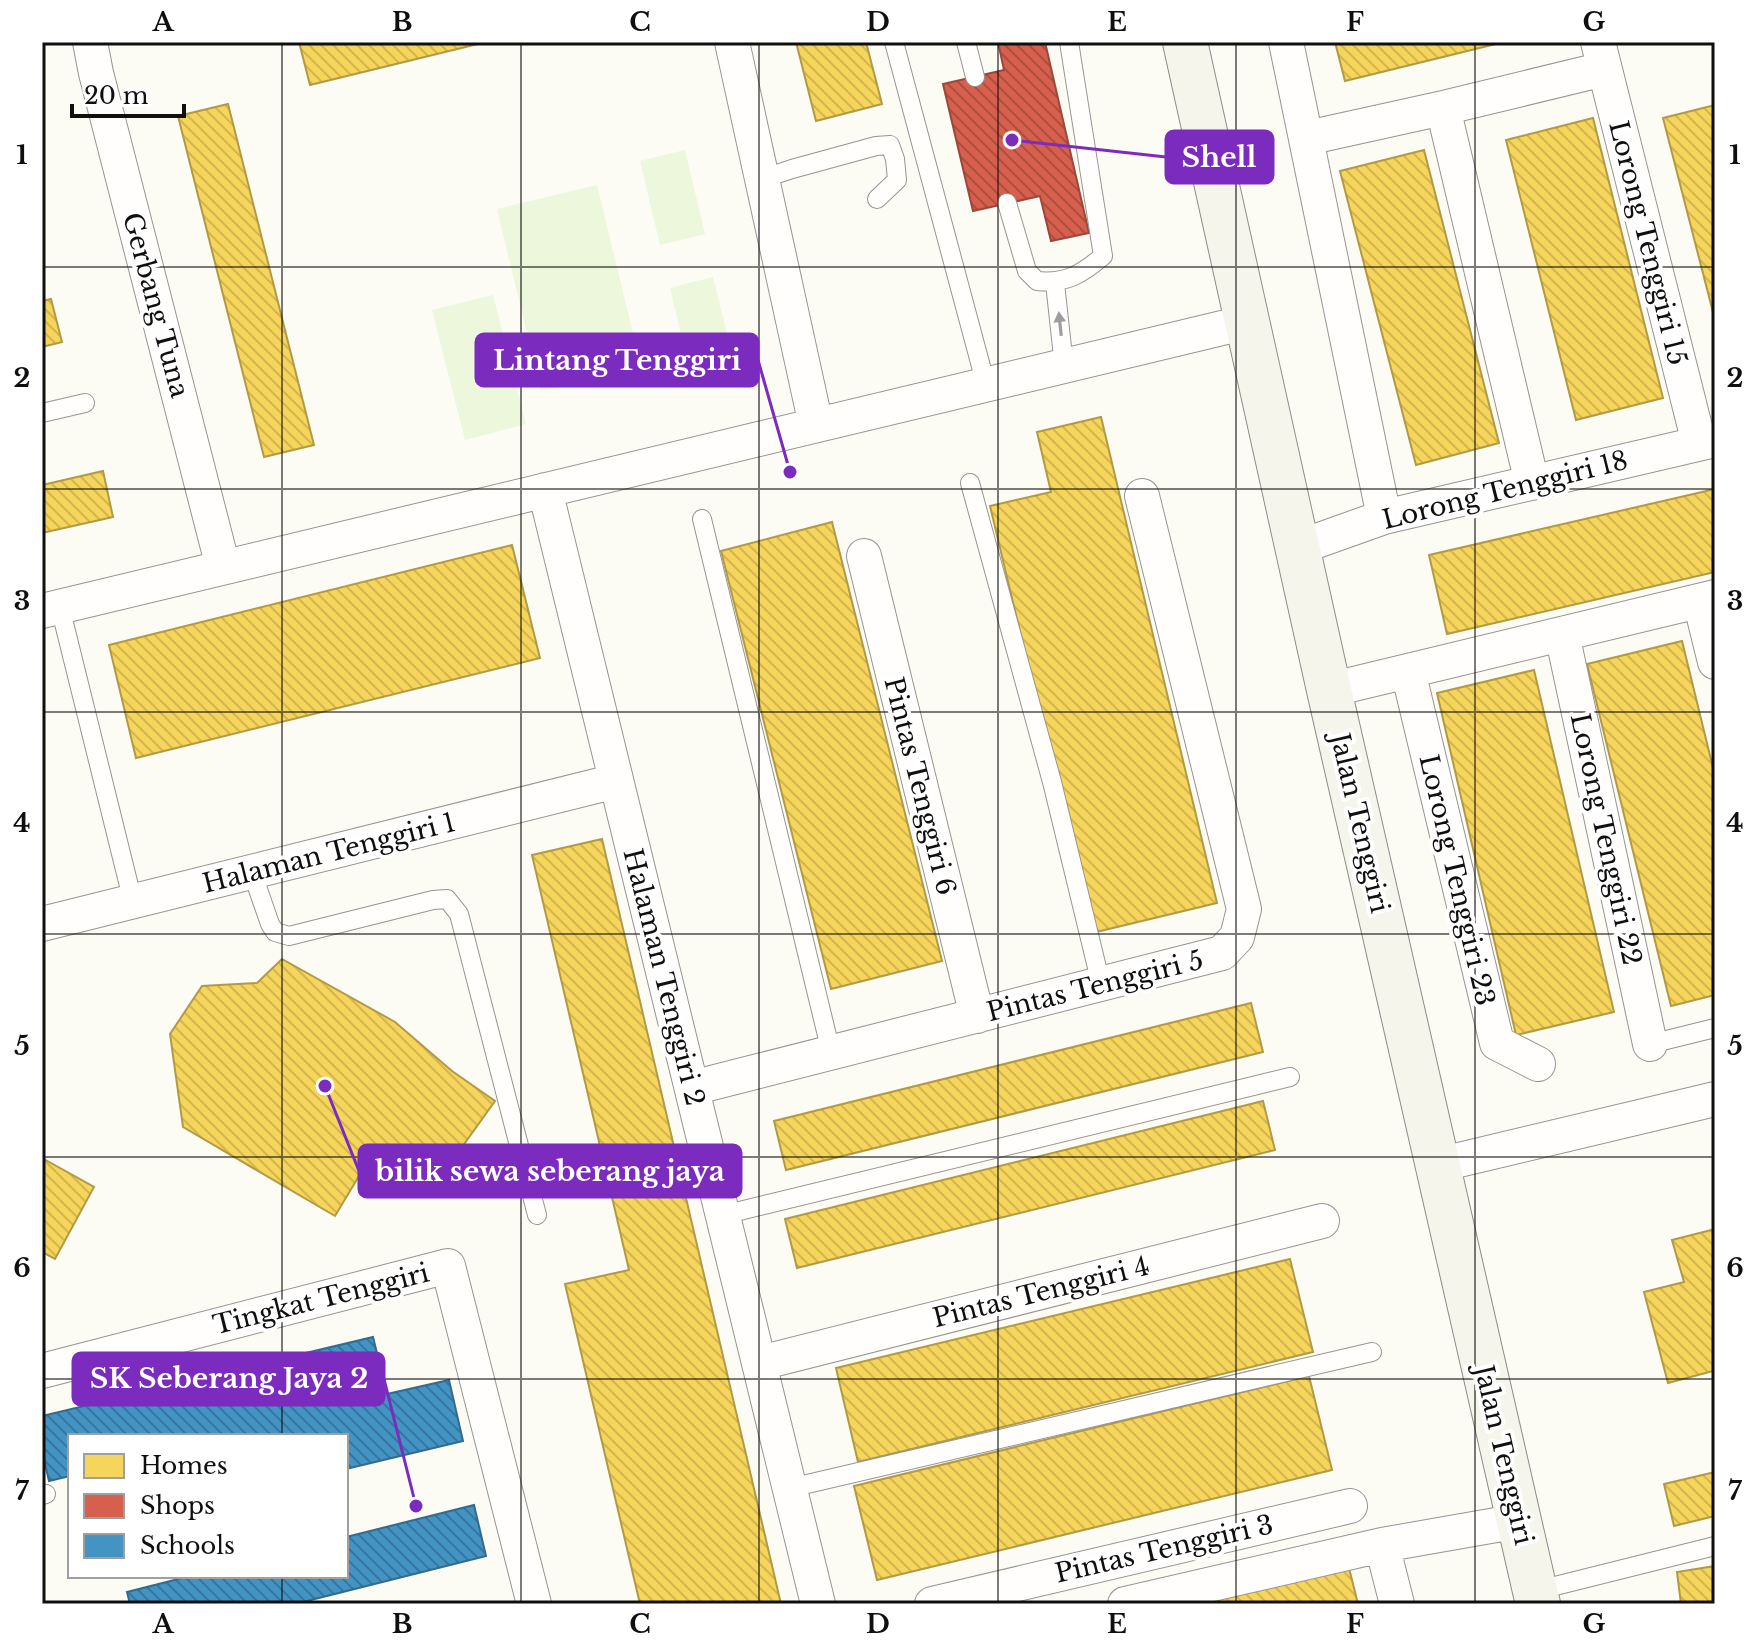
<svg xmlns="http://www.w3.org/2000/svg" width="1757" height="1646" viewBox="0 0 1757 1646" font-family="'Libre Baskerville',serif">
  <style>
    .pitch { fill: #edf7dc }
    .homes { fill: url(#homes-back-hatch); stroke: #b19a45; stroke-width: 2 }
    .shops { fill: url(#shops-back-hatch); stroke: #9a483a; stroke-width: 2 }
    .schools { fill: url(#schools-back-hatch); stroke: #336b8d; stroke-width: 2 }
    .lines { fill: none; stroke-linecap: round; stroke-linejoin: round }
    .lane-casing { stroke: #969592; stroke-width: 20 }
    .street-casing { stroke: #969592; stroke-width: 36 }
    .secondary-casing { stroke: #8c8c89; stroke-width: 46 }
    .lane { stroke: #fffefd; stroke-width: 18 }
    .street { stroke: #fffefd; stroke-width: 34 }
    .secondary { stroke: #f5f5eb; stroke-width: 44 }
    .oneway { fill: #9f9e9e }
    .grid { fill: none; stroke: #0f0f0f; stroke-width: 2; stroke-opacity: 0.55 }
    .labels { text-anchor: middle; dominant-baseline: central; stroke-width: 8; stroke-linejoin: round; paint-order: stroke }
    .street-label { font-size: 26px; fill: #0f0f0f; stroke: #fff }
    .leader { fill: none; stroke: #7b2cbf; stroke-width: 3 }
    .callout-dot { fill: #7b2cbf; stroke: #fff; stroke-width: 3 }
    .callout { fill: #7b2cbf; stroke: #7b2cbf; stroke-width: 3 }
    .callout-label { font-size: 28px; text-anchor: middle; font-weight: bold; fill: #fff }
    .neatline { fill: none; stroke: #0f0f0f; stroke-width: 3 }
    .grid-label { font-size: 26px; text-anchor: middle; font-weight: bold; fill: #0f0f0f }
  </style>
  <defs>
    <pattern id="homes-back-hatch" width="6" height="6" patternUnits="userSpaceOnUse" patternTransform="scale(2)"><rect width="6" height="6" fill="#f6d55c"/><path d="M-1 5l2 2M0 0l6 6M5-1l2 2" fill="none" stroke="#d2b64f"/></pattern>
    <pattern id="shops-back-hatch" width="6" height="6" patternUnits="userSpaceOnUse" patternTransform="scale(2)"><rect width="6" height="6" fill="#d6604d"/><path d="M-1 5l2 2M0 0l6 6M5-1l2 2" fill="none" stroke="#ac4e3e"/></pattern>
    <pattern id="schools-back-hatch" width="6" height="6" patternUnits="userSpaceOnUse" patternTransform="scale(2)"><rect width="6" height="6" fill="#4393c3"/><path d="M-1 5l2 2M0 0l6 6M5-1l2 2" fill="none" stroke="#36769d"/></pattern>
  </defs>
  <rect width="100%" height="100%" fill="#fcfbf4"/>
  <!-- pitch -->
  <path class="pitch" d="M685,150L705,234L660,245L640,161Z
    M597,185L641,366L541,391L497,209Z
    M713,277L733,358L689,368L670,288Z
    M493,295L526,424L465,440L432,310Z"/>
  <!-- homes -->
  <path class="homes" d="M299,42H486L310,85Z
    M796,42H866L882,104L816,121Z
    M1335,42H1504L1345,81Z
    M228,104L314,445L264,457L178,116Z
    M1715,105V320L1663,118Z
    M1593,118L1663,398L1576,420L1506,140Z
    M1424,150L1499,443L1416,465L1340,171Z
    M51,299L62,342L42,347V301Z
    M1101,417L1217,903L1092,933L990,506L1051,492L1037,432Z
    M103,471L113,517L42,533V485Z
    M1715,489V572L1447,634L1429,555Z
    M832,522L942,961L831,989L721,551Z
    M512,545L540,658L136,758L109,645Z
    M1682,641L1715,776V995L1671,1006L1587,664Z
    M1534,670L1614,1012L1516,1035L1437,693Z
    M602,839L781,1604H640L565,1284L629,1270L532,855Z
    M282,959L395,1022L452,1071L495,1101L434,1186L377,1146L335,1216L183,1127L170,1034L202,986L257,983Z
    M1251,1003L1263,1052L786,1170L774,1121Z
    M1263,1101L1275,1150L797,1268L785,1219Z
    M42,1158L94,1187L55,1259L42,1252Z
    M1715,1229V1379L1713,1371L1668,1383L1644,1292L1684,1282L1672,1240Z
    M1290,1259L1313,1352L858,1462L836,1368Z
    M1309,1376L1332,1470L877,1580L854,1486Z
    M1715,1472V1516L1674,1526L1664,1484Z
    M1348,1564L1358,1604H1188Z
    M1715,1566V1604H1681L1677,1572Z"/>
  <!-- shops -->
  <path class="shops" d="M998,42H1045L1089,233L1051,241L1040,196L973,211L943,84L1004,70Z"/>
  <!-- schools -->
  <path class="schools" d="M373,1337L387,1394L449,1380L463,1441L346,1469V1436H70V1476L49,1481L42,1451V1416Z
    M474,1505L486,1556L295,1604H130L127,1592L190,1576H346V1537Z"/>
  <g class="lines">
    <defs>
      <path id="lane" d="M894,42L986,385
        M966,42L975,77
        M762,179L792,169L876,146L890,145L895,159L897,180L877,199
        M1007,203L1027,271L1037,281C1066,284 1082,274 1103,256L1069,42
        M1055,283L1064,366
        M42,413L85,403
        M970,483L1052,782L1101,984
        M702,519L831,1052
        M60,607L133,902
        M252,872L270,924L275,932L289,936L433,900L447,899L459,914L537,1215
        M1650,1044L1715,1028
        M723,1215L1290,1077
        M790,1488L1372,1352
        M42,1495L46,1494
        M1535,1591L1715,1546"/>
      <path id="street" d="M90,42L96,73L223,567
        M732,42L816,425
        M1286,42L1384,517
        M1598,42L1699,443
        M1443,108L1532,483
        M1307,138L1443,108L1604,69
        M545,490L818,1604
        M1297,548L1384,517L1715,440
        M864,556L977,1016
        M1700,601L1715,662
        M42,611L1247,322
        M1562,634L1650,1044
        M1408,671L1497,1043L1538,1064
        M1329,690L1715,597
        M42,924L616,781
        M692,1088L1222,953L1237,937L1244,909L1142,496
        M1438,1165L1715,1099
        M760,1363L1322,1221
        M42,1371L448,1266L534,1604
        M1382,1545L1397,1604
        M932,1604L1350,1506
        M1125,1604L1382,1545L1519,1521"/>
      <path id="secondary" d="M1185,42L1329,690L1538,1604"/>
    </defs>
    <!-- lane casing -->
    <use href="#lane" class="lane-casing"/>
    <!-- street casing -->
    <use href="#street" class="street-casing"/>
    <!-- secondary casing -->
    <use href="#secondary" class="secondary-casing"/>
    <!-- lane -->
    <use href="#lane" class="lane"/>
    <!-- street -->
    <use href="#street" class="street"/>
    <!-- secondary -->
    <use href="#secondary" class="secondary"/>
  </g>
  <!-- one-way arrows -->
  <defs><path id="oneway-solid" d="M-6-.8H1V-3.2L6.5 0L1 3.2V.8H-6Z" transform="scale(2)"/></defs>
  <use class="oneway" href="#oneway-solid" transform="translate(1060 324) rotate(-96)"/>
  <!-- grid -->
  <path class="grid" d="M282,42V1436M521,42V1604M759,42V1604M998,42V1604M1236,42V1604M1475,42V1604M42,267H1715M42,489H1715M42,712H1715M42,934H1715M42,1157H1715M42,1379H1715M282,1576V1604"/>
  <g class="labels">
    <!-- street labels -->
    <g class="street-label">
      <text transform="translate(1648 243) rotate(76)">Lorong Tenggiri 15</text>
      <text transform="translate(156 305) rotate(75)">Gerbang Tuna</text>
      <text transform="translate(1505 490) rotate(-14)">Lorong Tenggiri 18</text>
      <text transform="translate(920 786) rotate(76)">Pintas Tenggiri 6</text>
      <text transform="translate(1360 823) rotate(77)">Jalan Tenggiri</text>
      <text transform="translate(1606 839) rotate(78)">Lorong Tenggiri 22</text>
      <text transform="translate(329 853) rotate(-14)">Halaman Tenggiri 1</text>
      <text transform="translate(1457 880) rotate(77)">Lorong Tenggiri 23</text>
      <text transform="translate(664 977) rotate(76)">Halaman Tenggiri 2</text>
      <text transform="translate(1095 986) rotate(-14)">Pintas Tenggiri 5</text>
      <text transform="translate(1041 1292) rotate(-14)">Pintas Tenggiri 4</text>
      <text transform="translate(321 1299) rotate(-14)">Tingkat Tenggiri</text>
      <text transform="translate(1504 1455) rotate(77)">Jalan Tenggiri</text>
      <text transform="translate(1164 1549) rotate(-13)">Pintas Tenggiri 3</text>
    </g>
  </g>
  <!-- callouts -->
  <path class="leader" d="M1012 140L1166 157M790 472L758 360M325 1086L359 1171M416 1506L384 1379"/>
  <g class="callout-dot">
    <circle cx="1012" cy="140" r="8"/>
    <circle cx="790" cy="472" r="8"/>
    <circle cx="325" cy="1086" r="8"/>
    <circle cx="416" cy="1506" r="8"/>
  </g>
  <g class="callout">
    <rect x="1166" y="131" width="107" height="52" rx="8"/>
    <rect x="476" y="334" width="282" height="52" rx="8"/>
    <rect x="359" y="1145" width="382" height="52" rx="8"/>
    <rect x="73" y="1353" width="311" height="52" rx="8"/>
  </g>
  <g class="callout-label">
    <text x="1219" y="167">Shell</text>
    <text x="617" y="370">Lintang Tenggiri</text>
    <text x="550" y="1181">bilik sewa seberang jaya</text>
    <text x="229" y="1388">SK Seberang Jaya 2</text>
  </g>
  <!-- border -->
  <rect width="1757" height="1646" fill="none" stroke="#ffffff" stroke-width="88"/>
  <!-- legend -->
  <rect x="68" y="1434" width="280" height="144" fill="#ffffff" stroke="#9f9f9f" stroke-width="2"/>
  <rect x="84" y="1454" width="40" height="24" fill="#f6d55c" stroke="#9f9f9f" stroke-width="2"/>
  <text x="140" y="1474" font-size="24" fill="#0f0f0f">Homes</text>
  <rect x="84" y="1494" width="40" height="24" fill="#d6604d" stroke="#9f9f9f" stroke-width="2"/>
  <text x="140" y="1514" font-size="24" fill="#0f0f0f">Shops</text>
  <rect x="84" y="1534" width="40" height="24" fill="#4393c3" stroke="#9f9f9f" stroke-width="2"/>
  <text x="140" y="1554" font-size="24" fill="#0f0f0f">Schools</text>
  <!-- scale -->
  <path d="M72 104v12h112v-12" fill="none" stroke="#0f0f0f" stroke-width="4"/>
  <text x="84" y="104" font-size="24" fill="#0f0f0f" stroke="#ffffff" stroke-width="6" paint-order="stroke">20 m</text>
  <rect x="44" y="44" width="1669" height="1558" class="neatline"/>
  <g class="grid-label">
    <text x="163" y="31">A</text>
    <text x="402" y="31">B</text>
    <text x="640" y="31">C</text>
    <text x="878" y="31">D</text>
    <text x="1117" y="31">E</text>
    <text x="1355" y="31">F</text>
    <text x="1594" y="31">G</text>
    <text x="22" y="164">1</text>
    <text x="1735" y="164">1</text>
    <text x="22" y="387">2</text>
    <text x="1735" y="387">2</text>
    <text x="22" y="610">3</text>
    <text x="1735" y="610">3</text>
    <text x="22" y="832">4</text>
    <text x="1735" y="832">4</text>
    <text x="22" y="1055">5</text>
    <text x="1735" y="1055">5</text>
    <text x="22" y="1277">6</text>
    <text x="1735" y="1277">6</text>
    <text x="22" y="1500">7</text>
    <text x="1735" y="1500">7</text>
    <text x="163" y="1633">A</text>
    <text x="402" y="1633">B</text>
    <text x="640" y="1633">C</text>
    <text x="878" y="1633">D</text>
    <text x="1117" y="1633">E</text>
    <text x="1355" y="1633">F</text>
    <text x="1594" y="1633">G</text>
  </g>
</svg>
